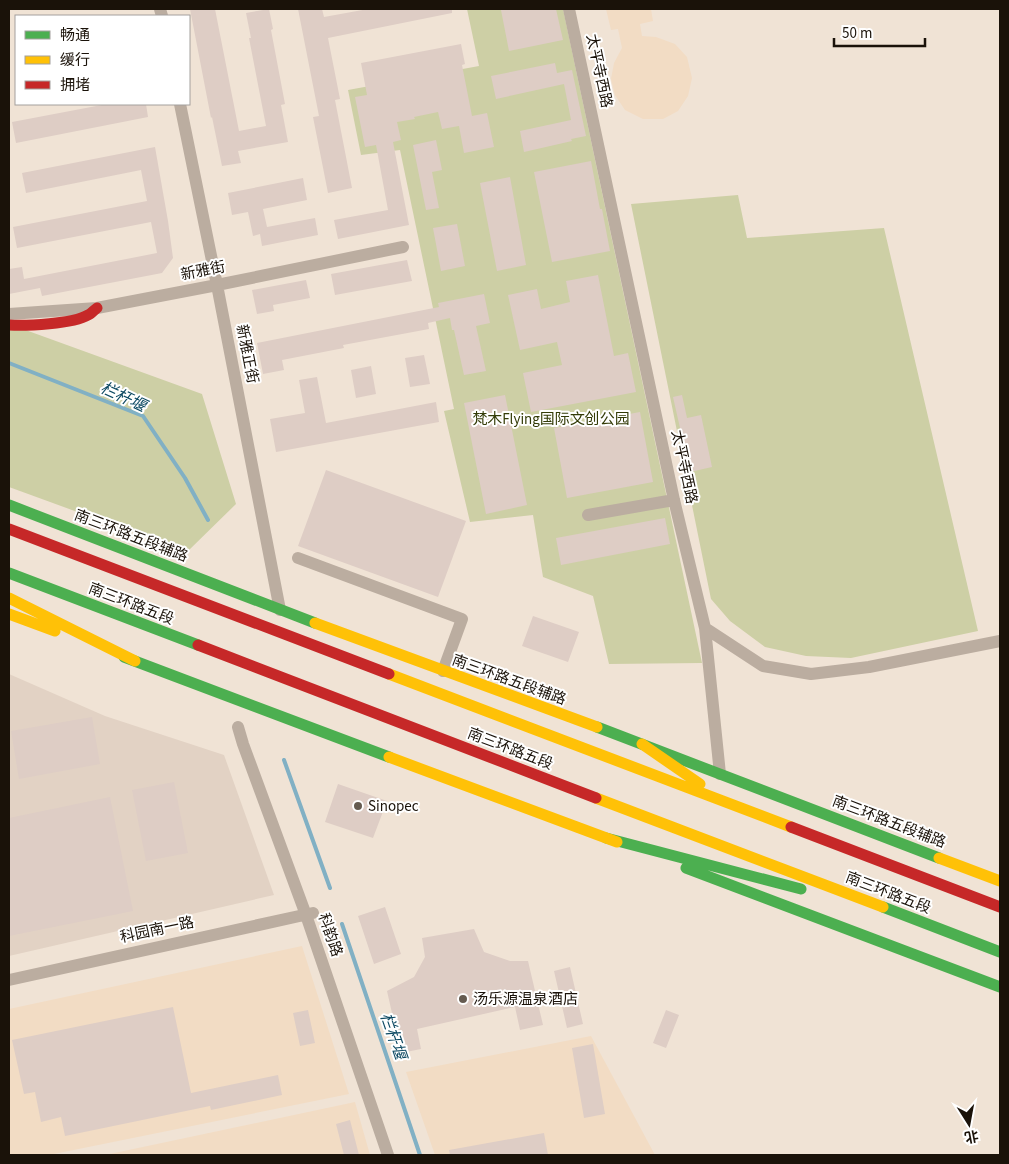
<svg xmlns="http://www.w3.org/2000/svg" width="1009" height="1164" viewBox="0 0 1009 1164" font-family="'Source Sans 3','Noto Sans SC',sans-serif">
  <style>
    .commercial { fill: #e2d2c4 }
    .built { fill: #f2dcc4 }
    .green { fill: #cdcfa5 }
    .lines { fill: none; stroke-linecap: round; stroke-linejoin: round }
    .stream { stroke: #81b0c4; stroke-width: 4 }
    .building { fill: #decdc5 }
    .street { stroke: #bbada0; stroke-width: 12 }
    .fast { stroke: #4caf50; stroke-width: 11 }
    .slow { stroke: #ffc107; stroke-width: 11 }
    .jam { stroke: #c62828; stroke-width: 11 }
    .poi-dot { fill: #655b50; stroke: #fff; stroke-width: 2 }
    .labels { text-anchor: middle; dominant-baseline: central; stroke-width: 4; stroke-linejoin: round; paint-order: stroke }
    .street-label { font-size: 15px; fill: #1a1209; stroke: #fff }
    .park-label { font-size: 15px; fill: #333b07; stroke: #fff }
    .poi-label { font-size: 15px; fill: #1a1209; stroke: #fff; text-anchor: start }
    .water-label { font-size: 16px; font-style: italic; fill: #0e4a63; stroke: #fff }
  </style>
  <rect width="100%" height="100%" fill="#f0e3d5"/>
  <!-- commercial -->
  <path class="commercial" d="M9,674L105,716L224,755L274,895L9,956Z"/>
  <!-- built -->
  <path class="built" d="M606,9H651L653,21L640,24L642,36L656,37L675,44L687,57L692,78L688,96L678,111L663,119H643L625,110L615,95L611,79L614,63L622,48L618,29L611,30Z
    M302,946L349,1094L49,1155H9V1009Z
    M591,1036L655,1155H435L406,1072Z
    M355,1102L370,1155H105Z"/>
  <!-- green -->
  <path class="green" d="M467,9H563L702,663L609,664L593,596L543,577L533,515L470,522L444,411L454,409L400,150L361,155L348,90L479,66Z
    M738,195L747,238L884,228L978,631L851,658L806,656L765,647L730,621L711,599L631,204Z
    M9,324L202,394L236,504L187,552L9,487Z"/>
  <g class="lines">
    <!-- stream -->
    <path class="stream" d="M9,363L143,416L185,478L208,520
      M284,760L330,888
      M342,924L420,1155"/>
  </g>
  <!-- building -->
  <path class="building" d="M190,9H215L239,131L266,126L249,38H251L246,13L269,9L273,29L271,30L285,104L281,105L288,142L238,151L241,163L222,166L212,117L211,118Z
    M298,9H322L324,17L368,9H452V13L328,38L340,99L335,100L352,188L328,193L313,117L319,116Z
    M509,9H556L563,40L509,51L501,10Z
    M461,44L465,64L462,65L472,116L487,113L494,147L464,153L459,126L442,129L438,112L414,117L415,119L397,122L401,140L393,142L409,225L338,239L334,220L388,210L376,145L365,147L355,97L367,95L361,63Z
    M555,63L557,73L572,70L586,136L571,139L572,141L524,152L520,131L571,120L564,84L496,99L491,76Z
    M107,104H146L148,117L16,143L12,122Z
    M436,140L442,170L432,172L439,208L426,210L413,145Z
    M155,147L168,221L173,258L162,273L42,296L40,288L9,294V269L22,267L24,279L157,253L151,222L17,248L13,227L147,201L141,170L26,193L22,173Z
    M591,161L600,209H602L610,251L552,262L534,172Z
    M510,177L526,265L497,271L480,183Z
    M303,178L307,200L263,209L267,227L315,218L318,235L262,246L260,234L253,236L248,212L232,215L228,193Z
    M457,224L465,266L441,271L433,228Z
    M407,260L412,281L335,295L331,274Z
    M598,275L614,356L628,353L636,392L531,412L523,373L562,365L557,342L520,350L508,295L537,289L541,309L570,302L566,281Z
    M306,280L310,298L273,305L274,311L257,314L252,290Z
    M484,294L490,323L476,326L486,371L464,375L454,330H452L450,318L428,323L429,329L343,345L344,348L282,360L284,370L263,374L257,343L439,307L438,303Z
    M424,355L430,384L410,387L405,358Z
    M371,366L376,394L356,398L351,370Z
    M317,377L326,423L436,402L439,422L276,452L270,419L305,413L299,380Z
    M505,395L527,505L486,514L464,403Z
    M682,395L687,418L701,415L712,467L690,472L673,397Z
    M640,412L653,482L567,498L554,428Z
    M326,470L466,521L438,597L298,546Z
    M665,518L670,544L561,565L556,538Z
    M533,616L579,632L568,662L522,646Z
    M92,717L100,764L19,779L11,731Z
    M174,782L188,853L146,861L132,790Z
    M338,784L387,801L373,838L325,822Z
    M110,797L133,911L9,936V818Z
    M385,907L401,954L374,964L358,916Z
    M474,929L484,952L510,961H528L543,1025L520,1030L515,1007L417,1029L421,1049L401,1053L387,991L414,977L425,957L422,938Z
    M570,967L583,1024L567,1028L554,971Z
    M173,1007L191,1093L278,1075L282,1095L211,1110L210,1106L65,1136L61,1117L41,1122L35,1092L24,1094L12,1040Z
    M308,1010L315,1043L300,1046L293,1013Z
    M666,1010L679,1015L666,1048L653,1043Z
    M593,1044L605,1114L584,1118L572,1048Z
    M350,1120L359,1155H344L336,1124Z
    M544,1133L548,1155H450L449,1150Z"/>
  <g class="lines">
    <!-- street -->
    <path class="street" d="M160,9L162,16
      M569,9L674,500L705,628L763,666L811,674L869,667L1000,641
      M180,104L217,285L280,610
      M9,314L97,308L217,285L403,247
      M588,515L674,500
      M298,558L462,619L443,671
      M705,628L720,774
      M238,727L243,744L306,915L388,1155
      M9,980L313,913"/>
    <!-- fast -->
    <path class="fast" d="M9,505L315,623
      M9,573L198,645
      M124,657L389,757
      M597,727L939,858
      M606,838L801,889
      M686,868L1000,987
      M883,907L1000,952"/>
    <!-- slow -->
    <path class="slow" d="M9,598L135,661
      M9,614L55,631
      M315,623L597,727
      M389,674L791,827
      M642,744L700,784
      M389,757L617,842
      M596,798L883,907
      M939,858L1000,881"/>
    <!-- jam -->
    <path class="jam" d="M9,325C26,326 73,324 88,315C91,314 94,310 97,308
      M9,529L389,674
      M198,645L596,798
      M791,827L1000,907"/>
  </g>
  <!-- markers -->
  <g class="poi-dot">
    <circle cx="358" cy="806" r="5"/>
    <circle cx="463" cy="999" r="5"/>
  </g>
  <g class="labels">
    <!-- street labels -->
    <g class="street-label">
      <text transform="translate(599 71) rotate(78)">太平寺西路</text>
      <text transform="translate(203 271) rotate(-11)">新雅街</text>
      <text transform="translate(247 354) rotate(79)">新雅正街</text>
      <text transform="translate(684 467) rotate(78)">太平寺西路</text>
      <text transform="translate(131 536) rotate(21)">南三环路五段辅路</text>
      <text transform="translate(131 604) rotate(21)">南三环路五段</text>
      <text transform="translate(509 680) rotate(20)">南三环路五段辅路</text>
      <text transform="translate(510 749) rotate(21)">南三环路五段</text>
      <text transform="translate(889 822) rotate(21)">南三环路五段辅路</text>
      <text transform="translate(888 893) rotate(21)">南三环路五段</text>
      <text transform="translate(157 930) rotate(-12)">科园南一路</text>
      <text transform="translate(330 935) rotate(71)">科韵路</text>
    </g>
    <!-- park labels -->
    <g class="park-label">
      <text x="551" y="419">梵木Flying国际文创公园</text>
    </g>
    <!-- poi labels -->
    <g class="poi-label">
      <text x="368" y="806">Sinopec</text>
      <text x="473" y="999">汤乐源温泉酒店</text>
    </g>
    <!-- water labels -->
    <g class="water-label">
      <text transform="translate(123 397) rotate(25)">栏杆堰</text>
      <text transform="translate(393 1036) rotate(71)">栏杆堰</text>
    </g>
  </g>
  <!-- border -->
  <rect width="1009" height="1164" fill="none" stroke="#1a1209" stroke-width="20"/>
  <!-- legend -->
  <rect x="15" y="15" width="175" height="90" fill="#ffffff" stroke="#a3a09d"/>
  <rect x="25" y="31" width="25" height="8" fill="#4caf50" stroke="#a3a09d"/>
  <text x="60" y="40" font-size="15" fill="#1a1209">畅通</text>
  <rect x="25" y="56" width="25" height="8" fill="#ffc107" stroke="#a3a09d"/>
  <text x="60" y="65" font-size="15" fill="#1a1209">缓行</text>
  <rect x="25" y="81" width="25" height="8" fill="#c62828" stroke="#a3a09d"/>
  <text x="60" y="90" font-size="15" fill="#1a1209">拥堵</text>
  <!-- north arrow -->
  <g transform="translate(969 1124) rotate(169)" stroke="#ffffff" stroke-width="4" paint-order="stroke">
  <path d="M0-4L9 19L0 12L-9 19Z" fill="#1a1209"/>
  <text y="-8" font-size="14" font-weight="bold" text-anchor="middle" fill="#1a1209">北</text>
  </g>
  <!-- scale -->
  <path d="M834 38v8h91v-8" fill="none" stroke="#1a1209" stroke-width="2.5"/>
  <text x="842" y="38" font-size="15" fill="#1a1209" stroke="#ffffff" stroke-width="4" paint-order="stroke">50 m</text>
</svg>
